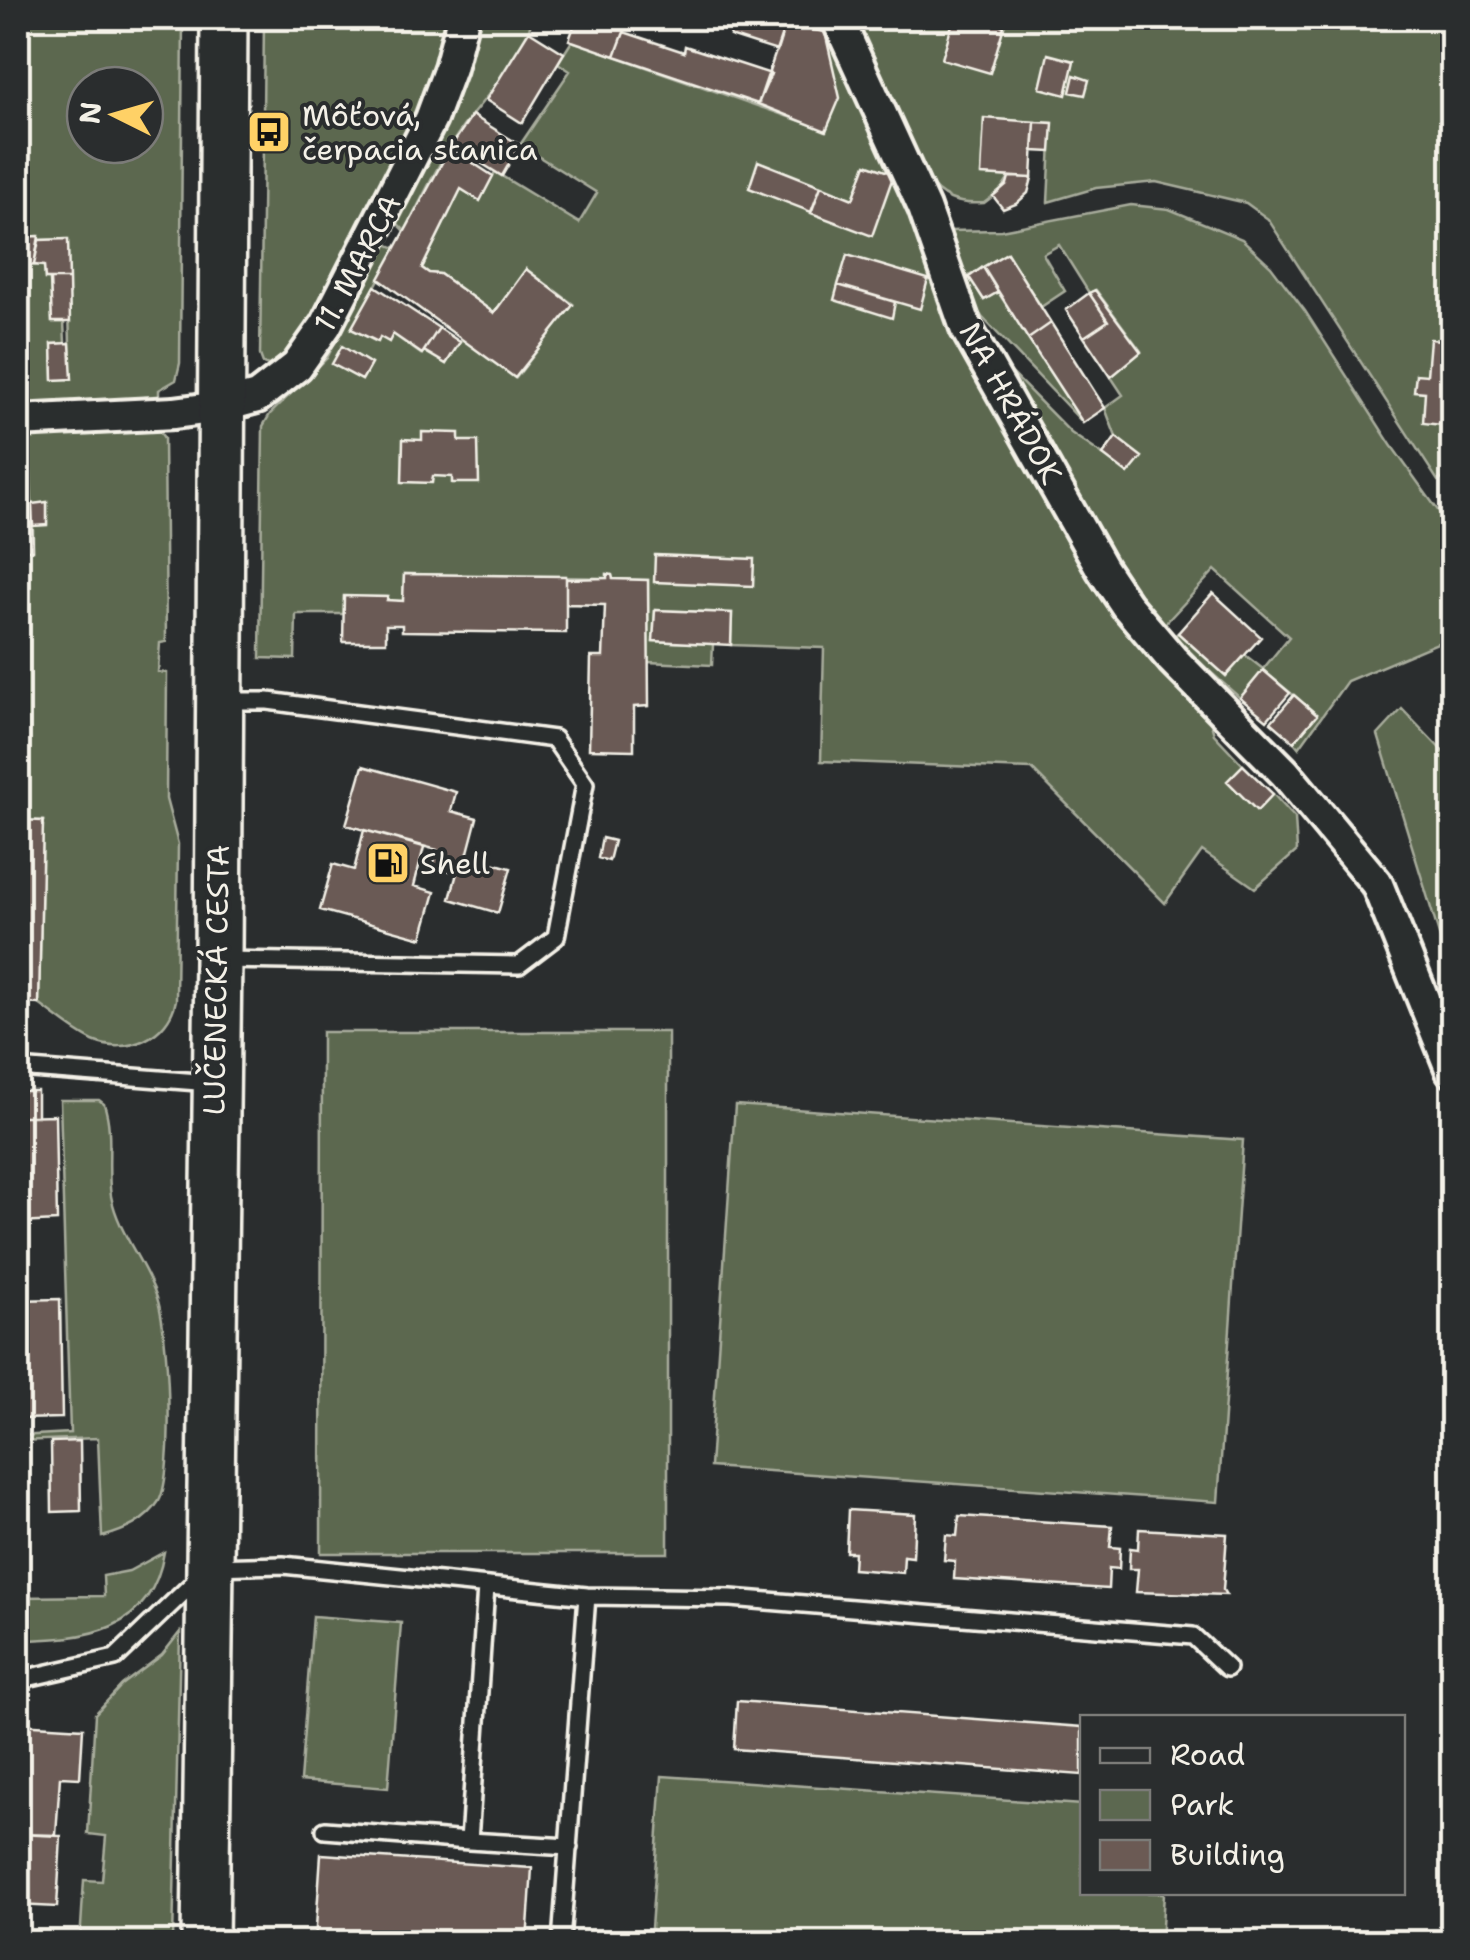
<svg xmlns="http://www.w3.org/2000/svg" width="1470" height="1960" viewBox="0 0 1470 1960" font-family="'Shantell Sans',sans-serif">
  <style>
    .green { fill: #5c6850; stroke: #a8ac9c; stroke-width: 2.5; fill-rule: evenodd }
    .building { fill: #6b5a54; stroke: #f4f1e8; stroke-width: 2.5 }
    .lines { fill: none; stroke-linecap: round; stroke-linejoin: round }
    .lane-casing { stroke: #f4f1e8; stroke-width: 22 }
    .street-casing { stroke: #f4f1e8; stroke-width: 38 }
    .primary-casing { stroke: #f4f1e8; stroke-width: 52 }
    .lane { stroke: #2a2d2e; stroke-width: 15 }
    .street { stroke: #2a2d2e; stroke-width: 30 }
    .primary { stroke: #2a2d2e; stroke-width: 45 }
    .labels { text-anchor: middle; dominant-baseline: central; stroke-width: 8; stroke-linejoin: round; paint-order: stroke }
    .poi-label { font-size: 30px; fill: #f4f1e8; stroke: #2a2d2e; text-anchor: start }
    .street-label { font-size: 30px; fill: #f4f1e8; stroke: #2a2d2e }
  </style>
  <rect width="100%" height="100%" fill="#2a2d2e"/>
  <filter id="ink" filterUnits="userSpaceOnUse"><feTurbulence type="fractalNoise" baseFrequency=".01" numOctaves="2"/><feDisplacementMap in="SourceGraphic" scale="20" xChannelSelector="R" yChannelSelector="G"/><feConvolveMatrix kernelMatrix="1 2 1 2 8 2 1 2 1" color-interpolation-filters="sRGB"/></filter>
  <g filter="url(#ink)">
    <!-- green -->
    <path class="green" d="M18,18H183L180,363L176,380L159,390V401L18,407L20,382L26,381L23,266L18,265ZM85,85H145V145H85ZM38,236L39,240L67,239L71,379H53L52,344L65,343L64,322H52L50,279H45L44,266L23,265L21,237Z
      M264,18H449L432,82L395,169L305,332L289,354L268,365L263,363L260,355L263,146H274L275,119L263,118Z
      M477,18H533C522,54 495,87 471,116C444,150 425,193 405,231L395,221Z
      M787,18H826L941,282L1207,711L1214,734L1243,765L1228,781L1256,810L1273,794L1295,818L1297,851L1255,888L1202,851L1165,903L1032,769L821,761L824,648L731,645L732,613L655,610L653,641L713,644L712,665L648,662V580L613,579L612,575L608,574L607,578L404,574L403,601L387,600V597H344V614H296L295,659L260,658L263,426L270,414L327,358L384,243L396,248L352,329L377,342L380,337L393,334L421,354L424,351L446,364L462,339L516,378L573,304L526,269L494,313L440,274L429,273L422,268L461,189L480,200L495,172L579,223L597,193L520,145L570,71L558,63L572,41L826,130L825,32L785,25ZM342,347L371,364L362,380L333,364Z
      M848,18H1452V475L1438,481L1268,219L1246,203L1156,182L1096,188L1048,202L1052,123L984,119L981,174L1009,177L1000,191L984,203C957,205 941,199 925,177Z
      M1131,205L1169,209L1242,239L1271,266L1305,311L1391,445L1452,530V637L1347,681L1299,748L1294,742L1316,714L1263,670L1240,698L1172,638L1178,633L1226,676L1245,655L1263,669L1289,637L1215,570L1162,627L1148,619L1000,361L1071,433L1103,455L1116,437L1105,408L1123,395L1111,377L1141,351L1096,290L1089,293L1059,245L1043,254L1065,291L1041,307L1007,253L969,276L984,300L998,292L1083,423L982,317L965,292L948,231L1001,230Z
      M158,429L164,438L166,642L160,643L158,672L167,673L166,799L178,844L176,1000C169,1037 127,1056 93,1041C74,1032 56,1016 39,1004L43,821L18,820V550L33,549V526L47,524V503L32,504L30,447H18V434Z
      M1402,709L1452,761V977L1378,735Z
      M322,1032H668V1553H321Z
      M60,1100H99L104,1104C114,1133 106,1167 111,1196C118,1232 144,1261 156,1295C169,1328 175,1471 159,1501C146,1522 124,1531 102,1537L98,1438L18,1441V1436L70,1433Z
      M735,1105L1243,1140L1218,1502L710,1467Z
      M164,1552C151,1633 87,1639 18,1640V1597L104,1596L103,1576L129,1571Z
      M313,1616L401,1623L388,1788L300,1781Z
      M180,1632L173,1942H80L84,1880L102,1881L106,1836L88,1834L95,1714L122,1685L162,1655Z
      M662,1776L1082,1805V1892L1164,1893L1161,1942H650Z"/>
    <!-- building -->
    <path class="building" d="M577,18H614L628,22L615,56L569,40Z
      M736,18H765L785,25L777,51L730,36Z
      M954,18H978L1004,26L990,73L942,59Z
      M785,25L825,32L840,98L826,131L758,104Z
      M529,31L564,53L522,123L486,100Z
      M624,32L684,52L685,46L771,74L758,104L615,56Z
      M1048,54L1074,61L1066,95L1040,88Z
      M1074,75L1089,80L1085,95L1070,92Z
      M472,115L520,145L502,176L452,145Z
      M263,118H275V146H263Z
      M984,118L1035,122L1032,178L981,175Z
      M1035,122L1053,123L1051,152L1033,151Z
      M450,148L493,176L480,201L461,189L422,268L429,273L440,274L494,313L526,269L573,305L515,378L379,279Z
      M758,161L821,186L811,212L749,188Z
      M866,164L894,174L872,236L811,213L821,186L853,199Z
      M1009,177L1032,178L1028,193L1016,204L1003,209L993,196L1007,184Z
      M39,236L34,265L23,266L21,237Z
      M68,239L69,279H45L44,266L34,265L39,240Z
      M1007,253L1051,323L1028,339L983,267Z
      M847,255L928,279L920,309L838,285Z
      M18,265L20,382H18Z
      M983,267L998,292L984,300L969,277Z
      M50,279H69L70,322H52Z
      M838,285L895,302L892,318L834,300Z
      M375,286L439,328L422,354L393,334L389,342L380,337L378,342L351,329Z
      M1095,290L1141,352L1111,377L1084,337L1108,321L1089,293Z
      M1089,293L1108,321L1084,337L1066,310Z
      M1051,323L1105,408L1083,423L1028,339Z
      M439,328L460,342L446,364L424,351Z
      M1430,339L1452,341V426L1423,423L1425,392L1414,391L1416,374L1427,375Z
      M70,343L72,379L53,380L52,344Z
      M342,346L371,364L362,380L332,364Z
      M422,432L459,433V441H478L479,483H452V477L433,476L432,483L402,482L403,439L422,440Z
      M1116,437L1142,457L1128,474L1103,455Z
      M18,463H30L33,550H18Z
      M47,502V525L33,526L32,504Z
      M655,555L754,559L753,586L654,582Z
      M404,574L566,576V633L402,631V625H386V642H343L344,596L388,597L387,600L403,601Z
      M607,574L612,575L613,579L648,580L649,706L634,707V750L589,749L591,657H603L605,605L566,604V579L607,578Z
      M1213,593L1261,637L1226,676L1178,633Z
      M655,610L732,613L731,645L653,641Z
      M1263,670L1290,693L1267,720L1240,698Z
      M1294,695L1317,715L1294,742L1271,722Z
      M1243,765L1273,794L1257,811L1227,781Z
      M363,766L456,792L451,811L477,818L467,856L511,868L498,913L450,899L457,873L433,866L437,850L346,825Z
      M18,820L43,821L39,1004L18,1003Z
      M364,830L424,847L414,886L435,892L422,938L320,910L333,864L354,870Z
      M602,838L614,841L609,861L598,858Z
      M18,1091H37V1116H18Z
      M55,1115L57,1221L18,1223V1116Z
      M60,1299L62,1418L18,1419V1300Z
      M80,1441L81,1511L52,1512L51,1442Z
      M848,1510L915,1514L913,1557L904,1556L903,1573L853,1569L854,1552H846Z
      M959,1516L1112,1526L1110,1547L1120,1548L1119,1569L1109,1568L1108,1589L954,1579L955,1561L944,1560L946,1535L957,1536Z
      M1139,1529L1227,1534L1223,1590L1226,1595L1136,1592L1138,1569H1129L1130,1548L1138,1549Z
      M737,1701L1082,1727V1775L734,1749Z
      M18,1724L83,1728L80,1778L60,1777L56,1835L18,1834Z
      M18,1834L61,1836L57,1907L18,1905Z
      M321,1854L532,1868L527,1942H315Z"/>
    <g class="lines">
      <defs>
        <path id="lane" d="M222,960L519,965L556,937L585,784L554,739L268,701H224
          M18,1068L211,1083
          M486,1587L469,1841L569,1847
          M18,1680L115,1658L210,1567L283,1565L587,1596L731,1598L1193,1636L1227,1668
          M325,1830L469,1841
          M561,1942L587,1596"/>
        <path id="street" d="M837,18L924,208L966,328L1102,569L1126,605L1172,659L1285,773L1377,884L1452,1071
          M18,421L174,413L220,407L257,397L297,366L326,325L431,119L450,68L463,18"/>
        <path id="primary" d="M205,1942L218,960L224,18"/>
      </defs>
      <!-- lane casing -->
      <use href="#lane" class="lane-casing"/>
      <!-- street casing -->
      <use href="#street" class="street-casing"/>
      <!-- primary casing -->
      <use href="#primary" class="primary-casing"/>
      <!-- lane -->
      <use href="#lane" class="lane"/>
      <!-- street -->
      <use href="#street" class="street"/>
      <!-- primary -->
      <use href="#primary" class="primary"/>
    </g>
  </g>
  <!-- icons -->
  <defs>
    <symbol id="bus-square" viewBox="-11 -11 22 22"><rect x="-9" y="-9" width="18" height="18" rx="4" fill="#ffd166" stroke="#2a2d2e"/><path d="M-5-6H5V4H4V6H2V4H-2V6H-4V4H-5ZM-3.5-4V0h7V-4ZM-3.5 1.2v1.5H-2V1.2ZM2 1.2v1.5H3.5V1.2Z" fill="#111"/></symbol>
    <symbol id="fuel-square" viewBox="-11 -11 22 22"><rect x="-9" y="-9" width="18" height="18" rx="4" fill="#ffd166" stroke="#2a2d2e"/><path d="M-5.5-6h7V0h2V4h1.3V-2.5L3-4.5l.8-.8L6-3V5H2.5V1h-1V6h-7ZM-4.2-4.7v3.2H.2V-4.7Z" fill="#111"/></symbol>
  </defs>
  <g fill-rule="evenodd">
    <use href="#bus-square" x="244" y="107" width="50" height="50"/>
    <use href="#fuel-square" x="363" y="838" width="50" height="50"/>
  </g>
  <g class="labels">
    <!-- poi labels -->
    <g class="poi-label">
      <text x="302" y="115">Môťová,<tspan x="302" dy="34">čerpacia stanica</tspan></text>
      <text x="420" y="863">Shell</text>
    </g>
    <!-- street labels -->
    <g class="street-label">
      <text transform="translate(357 263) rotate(-62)">11. MARCA</text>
      <text transform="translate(1011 403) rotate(61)">NA HRÁDOK</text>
      <text transform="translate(216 980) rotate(-89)">LUČENECKÁ CESTA</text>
    </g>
  </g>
  <!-- margin -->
  <rect width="1470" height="1960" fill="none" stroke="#2a2d2e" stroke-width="60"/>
  <rect x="30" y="30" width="1410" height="1900" fill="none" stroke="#f4f1e8" stroke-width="4" filter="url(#ink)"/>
  <!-- legend -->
  <rect x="1080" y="1715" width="325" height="180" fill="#2a2d2e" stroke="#7b7b78" stroke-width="2.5"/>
  <rect x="1100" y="1748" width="50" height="15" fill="#2a2d2e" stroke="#7b7b78" stroke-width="2.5"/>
  <text x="1170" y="1765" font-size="30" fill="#f4f1e8">Road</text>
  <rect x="1100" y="1790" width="50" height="30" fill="#5c6850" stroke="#7b7b78" stroke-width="2.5"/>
  <text x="1170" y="1815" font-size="30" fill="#f4f1e8">Park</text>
  <rect x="1100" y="1840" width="50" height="30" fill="#6b5a54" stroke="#7b7b78" stroke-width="2.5"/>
  <text x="1170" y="1865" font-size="30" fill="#f4f1e8">Building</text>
  <!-- north arrow -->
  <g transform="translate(115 115) rotate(275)"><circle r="48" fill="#2a2d2e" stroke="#7b7b78" stroke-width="2.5"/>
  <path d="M0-8L18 38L0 25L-18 38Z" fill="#ffd166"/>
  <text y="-15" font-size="28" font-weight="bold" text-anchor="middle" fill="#f4f1e8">N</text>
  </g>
</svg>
